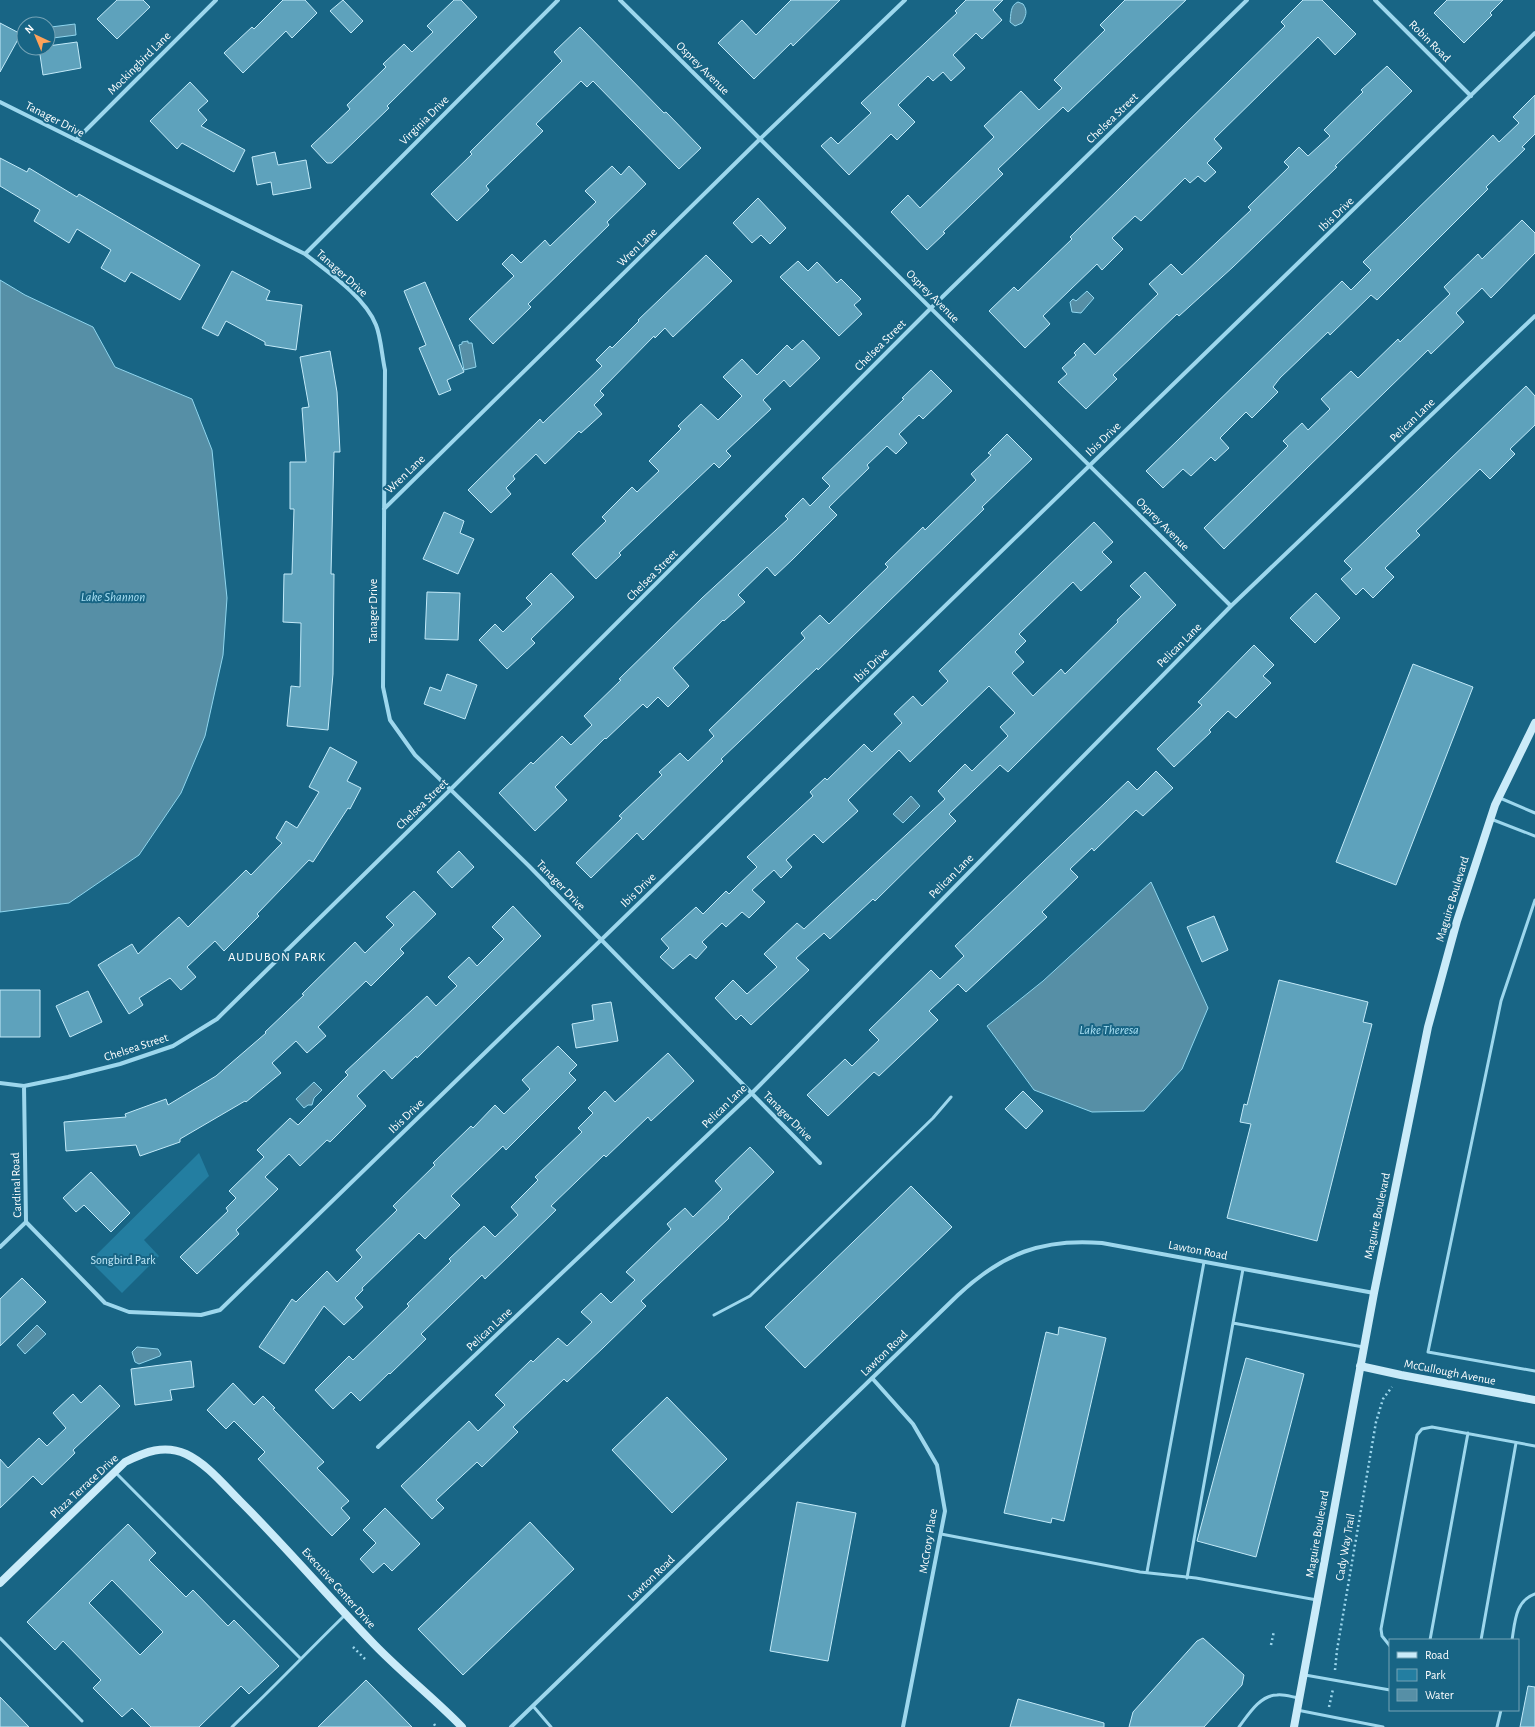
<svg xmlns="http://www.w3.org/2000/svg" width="1535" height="1727" viewBox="0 0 1535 1727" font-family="'Alegreya Sans',sans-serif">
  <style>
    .green { fill: #237ea1 }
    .water { fill: #568fa6; stroke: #8fd6ef }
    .building { fill: #5ea2bc; stroke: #c2eaf9; fill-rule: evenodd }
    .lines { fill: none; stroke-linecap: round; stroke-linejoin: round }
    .path { stroke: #9dd7ed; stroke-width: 2.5; stroke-dasharray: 2 3; stroke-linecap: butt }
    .lane { stroke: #9dd7ed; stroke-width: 3 }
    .street { stroke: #9dd7ed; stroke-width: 4 }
    .secondary { stroke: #caebf9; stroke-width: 8 }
    .labels { text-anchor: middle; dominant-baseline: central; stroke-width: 4; stroke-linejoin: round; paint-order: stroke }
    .street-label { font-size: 12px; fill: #fff; stroke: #186585 }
    .park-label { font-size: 12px; fill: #c2eaf9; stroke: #186585 }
    .water-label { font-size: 13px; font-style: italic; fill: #a9e0f4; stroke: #186585 }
    .neighbourhood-label { font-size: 13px; letter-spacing: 1px; fill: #fff; stroke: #186585 }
  </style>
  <rect width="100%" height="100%" fill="#186585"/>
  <!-- green -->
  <path class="green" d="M199,1153L209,1176L144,1240L159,1256L122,1293L90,1261Z"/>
  <!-- water -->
  <path class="water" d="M1018,2L1023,4C1028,11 1026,16 1022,23L1015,26L1010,22C1011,15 1010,5 1018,2Z
    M75,24L76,35L53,38L51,27Z
    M0,280L25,295L93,327L115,367L192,399L212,450L227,598L223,655L205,736L181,793L139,855L69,903L0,912Z
    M1087,291L1094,298L1081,313L1072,312L1070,302L1073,299L1076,301Z
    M468,341V343H472L476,367L464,370L459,345L462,344V342Z
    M911,796L920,806L903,823L893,814Z
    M1151,882L1208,1008L1182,1069L1144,1111L1092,1112L1034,1090L987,1026L1043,981Z
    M314,1082L322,1090L314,1098L312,1105H308L304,1108L296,1099Z
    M37,1325L46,1334L25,1354L17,1345Z
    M137,1347L158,1349L161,1354L160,1356L139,1364L135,1362L132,1352Z"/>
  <!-- building -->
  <path class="building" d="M117,0H143L150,7L117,39L97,19Z
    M283,0H305L317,13L292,38L286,31L243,73L224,53L252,27L254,29Z
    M343,0L363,21L351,33L330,11Z
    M454,0H461L477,17L387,106L389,108L358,138L332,163H327L311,146L350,109L347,105L386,67L383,64L404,44L412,52L433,32L427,26Z
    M791,0H840L793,46L791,43L754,79L718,43L742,20L756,35Z
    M966,0H1003L993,10L1002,20L982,39L976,33L953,55L965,68L951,81L943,72L933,81L928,76L898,105L915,122L897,140L891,134L849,175L821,146L831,137L838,144L871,113L861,103L957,13L955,11Z
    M1125,0H1186L1068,112L1063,107L998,169L1003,174L943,232L945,233L927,250L891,212L908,195L920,208L994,137L984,126L1021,91L1039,110L1062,88L1054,80L1105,30L1100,25Z
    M1303,0H1322L1356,34L1335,55L1318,37L1214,139L1222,148L1207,163L1216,172L1205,182L1198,176L1190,183L1185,178L1141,221L1135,216L1112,238L1123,249L1102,270L1097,264L1043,316L1050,324L1025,348L989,311L1014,287L1018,291L1072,239L1070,237L1285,26L1281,22Z
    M1447,0H1503L1490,13L1492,15L1464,43L1434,13Z
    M0,23L21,34L0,72Z
    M580,27L664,113L666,112L701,148L679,169L593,81L587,87L581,81L536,124L543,131L486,186L489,190L457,221L431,194L472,154L470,152L562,61L554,52Z
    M77,42L81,68L43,75L39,48H48V46Z
    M1387,66L1412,91L1335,166L1337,167L1233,267L1179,316L1177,314L1113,375L1117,379L1086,409L1058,382L1067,374L1062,368L1076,355L1074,353L1084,343L1095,355L1158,294L1149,284L1171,264L1182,275L1251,210L1248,207L1289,167L1284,162L1299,147L1308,156L1330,136L1324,130L1363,92L1361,90Z
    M190,82L208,101L198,110L207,120L201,126L245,150L234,172L182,143L177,149L150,121Z
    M1535,95V134L1522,147L1525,149L1486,187L1488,189L1377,300L1371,295L1330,335L1328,332L1280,378L1273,387L1278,392L1252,418L1246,412L1220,438L1229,448L1215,461L1211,457L1191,476L1183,469L1163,488L1146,471L1342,281L1351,290L1371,270L1363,262L1493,135L1499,142L1519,123L1513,117Z
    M275,152L278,165L306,160L311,188L273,195L271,182L257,185L252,157Z
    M0,158L27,172L29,168L77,197L79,194L200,265L180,300L131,272L125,282L101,268L111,250L77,229L69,243L34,221L40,210L0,186Z
    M612,166L621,175L629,166L646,184L607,222L609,225L528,304L531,307L493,344L469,319L514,276L502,264L512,254L521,263L545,240L550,246L596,202L585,191Z
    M758,198L786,228L770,244L761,235L752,243L733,223Z
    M1522,220L1535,233V253L1491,298L1482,288L1456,313L1464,322L1431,354L1428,350L1224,549L1204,528L1288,446L1283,441L1302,423L1308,430L1330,409L1321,399L1351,371L1358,378L1398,339L1400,342L1450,294L1444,287L1478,254L1482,259Z
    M706,255L732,281L673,337L665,328L655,338L654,336L600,391L604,395L594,405L602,414L581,433L579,431L545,464L536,454L513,476L515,479L506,488L511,494L491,513L468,490L540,419L543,423L602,366L596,360L610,346L612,348L639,321L638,320Z
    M798,261L808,271L817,262L837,283L841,279L861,299L854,305L862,314L839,336L780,277Z
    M232,271L270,291L266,300L302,305L296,350L265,345V342L226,321L218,336L202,328Z
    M425,282L464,372L447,380L451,390L439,395L419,348L426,345L404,291Z
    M803,340L820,358L790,387L784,380L763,400L771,409L726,451L731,456L719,468L714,463L619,553L621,555L596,579L572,554L606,521L602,517L632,487L637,492L659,471L649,461L681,429L678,426L701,404L718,420L742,396L723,377L742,359L757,375L787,345L792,350Z
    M330,351L337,392L340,452H334L331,574H334L333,674L328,730L287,726L291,686L300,687L301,623L283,622L284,574H292L294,509H290V462H306L302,408L309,407L300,357Z
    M931,370L952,391L923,419L919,415L899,434L907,443L896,454L887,446L867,465L869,468L829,507L837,515L793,559L775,576L767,567L738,595L745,602L724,621L723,620L673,668L689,686L668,707L658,697L647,708L643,704L606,739L605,738L555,787L567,800L535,831L499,793L531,762L533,764L562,736L571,745L592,725L584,716L621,680L619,679L702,598L788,519L785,516L803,498L810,506L830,486L822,478L904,399L902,398Z
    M1526,386L1535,396V425L1510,449L1515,454L1490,479L1480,469L1416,531L1420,535L1385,568L1394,577L1373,598L1363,588L1356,595L1341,579L1352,569L1344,561Z
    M1007,434L1032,459L982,507L984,509L818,670L817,668L721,759L723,761L643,840L637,833L591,878L576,863L622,818L619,816L662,775L659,772L680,753L688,761L714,736L709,730L805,638L801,633L820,615L829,624L888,567L885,564L923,527L925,530L976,480L971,474L991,455L988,453Z
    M444,512L464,521L460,533L474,539L458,574L423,559Z
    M1094,522L1113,542L1102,552L1112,562L1081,591L1073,582L1019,634L1026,641L1015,652L1024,662L1012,673L1033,696L1061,669L1065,674L1118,622L1117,620L1141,597L1130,586L1145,572L1176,605L1008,772L1000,765L949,814L956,821L875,901L873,899L830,939L824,933L796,958L809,970L751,1025L741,1015L736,1020L715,998L733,980L747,994L777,967L764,954L797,923L804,929L945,799L938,791L965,764L972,771L1008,736L1000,727L1015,713L989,686L910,762L899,750L848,800L858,811L823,843L814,834L786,860L792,867L781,878L774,870L752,890L765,902L749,918L742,912L726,927L722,923L702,942L707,947L696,959L690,954L673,969L660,957L669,948L661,939L696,907L703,914L726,891L729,894L735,888L757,867L747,857L813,796L810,792L825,778L827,780L864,744L872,752L902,723L894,714L913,696L922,706L948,681L939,671Z
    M551,573L574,597L531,639L535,643L507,669L479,640L495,624L503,632L532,604L526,598Z
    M427,592L460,593L458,640L425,639Z
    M1316,593L1340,618L1315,643L1290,618Z
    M1254,645L1274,665L1263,676L1271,683L1236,718L1228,711L1209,730L1211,732L1174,767L1157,749L1202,705L1198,702Z
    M1413,664L1473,687L1396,885L1336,862Z
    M447,674L477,685L465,719L424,704L430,687L441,691Z
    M330,747L357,762L347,781L361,788L350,809L348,808L313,862L309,860L257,914L259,916L224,951L215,941L187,967L196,977L181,990L170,978L139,998L143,1005L129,1014L98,965L132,944L138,954L179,917L188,927L246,870L251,875L282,843L276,838L286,821L297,828L319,792L309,787Z
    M1156,771L1173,788L1143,816L1136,810L1094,851L1092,848L1070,869L1078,877L1042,912L1047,917L966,992L958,984L929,1011L938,1020L879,1076L874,1072L828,1116L807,1095L845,1059L852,1066L879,1040L869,1030L931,970L940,979L964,956L955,946L1128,781L1137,790Z
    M459,851L474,867L452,888L437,872Z
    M414,891L436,914L400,949L404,953L371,986L366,981L318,1027L326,1036L307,1053L296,1041L272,1063L281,1073L246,1102L245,1101L180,1139V1142L140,1156L136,1145L66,1151L64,1122L126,1117L125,1114L166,1099L168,1105L216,1076L266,1033L265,1032L304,995L302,994L355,942L365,953L394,925L386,917Z
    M513,906L541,936L417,1058L416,1056L392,1079L384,1070L357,1096L366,1106L330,1142L327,1140L300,1166L289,1154L265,1177L278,1189L236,1230L239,1234L197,1274L180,1257L228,1211L226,1208L236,1198L229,1191L264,1157L257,1150L290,1118L298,1125L348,1075L345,1072L427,996L436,1006L457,986L448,977L469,957L477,966L504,939L492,927Z
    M1214,916L1228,950L1202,962L1187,927Z
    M1279,980L1368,1002L1363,1022L1372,1024L1317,1241L1227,1218L1251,1124L1240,1122L1244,1104L1247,1105Z
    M0,990H40V1037H0Z
    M88,991L102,1022L70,1037L56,1006Z
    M611,1002L618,1041L576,1048L572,1024L594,1020L592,1005Z
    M558,1046L577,1065L569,1073L576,1080L506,1150L503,1146L451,1196L460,1205L425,1239L419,1233L362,1288L363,1290L355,1298L363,1307L344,1325L324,1306L284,1364L259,1347L292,1299L296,1302L327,1271L337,1282L362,1257L356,1250L397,1210L393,1206L435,1165L433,1163L471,1126L473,1128L495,1105L504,1114L530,1089L522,1080Z
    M668,1053L694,1081L651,1121L648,1117L606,1157L604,1155L551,1206L556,1210L511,1254L485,1279L482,1275L421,1334L426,1339L390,1374L389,1373L360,1401L351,1392L333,1409L315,1390L349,1356L353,1360L409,1306L407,1304L451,1261L449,1259L484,1226L495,1237L518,1215L511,1207L538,1180L535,1177L582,1132L578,1128L593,1113L588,1108L605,1091L615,1102Z
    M1023,1091L1043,1111L1026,1129L1005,1109Z
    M750,1147L774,1172L728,1217L729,1218L641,1301L646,1306L604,1347L567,1382L564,1379L513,1427L518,1432L482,1467L477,1462L436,1500L444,1508L432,1519L401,1486L469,1421L478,1431L505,1405L495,1395L531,1360L533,1362L558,1338L567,1346L592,1322L581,1312L601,1293L611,1303L635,1280L626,1272L671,1229L667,1224L685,1208L693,1217L722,1189L715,1181Z
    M91,1172L130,1213L111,1232L84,1205L76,1212L63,1198Z
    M911,1186L952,1227L805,1368L765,1327Z
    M22,1278L46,1302L0,1346V1299Z
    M1059,1327L1106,1338L1064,1521L1052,1518L1051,1523L1004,1513L1046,1332L1058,1335Z
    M1246,1358L1304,1374L1256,1557L1197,1541Z
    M191,1361L194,1387L170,1390L172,1400L135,1405L131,1369Z
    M233,1383L254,1405L263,1396L275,1408L273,1409L324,1462L317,1468L349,1501L341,1508L350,1518L332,1536L258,1459L265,1452L234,1421L226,1429L207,1410Z
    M100,1385L120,1406L73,1450L75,1453L42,1485L33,1476L0,1508V1459L8,1468L39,1438L47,1446L66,1428L53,1413L73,1394L81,1403Z
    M667,1397L727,1459L672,1513L612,1450Z
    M797,1502L856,1513L828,1661L770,1651Z
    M385,1508L420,1544L392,1571L384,1563L373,1573L360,1559L376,1543L363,1530Z
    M530,1522L574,1569L463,1675L418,1629Z
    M128,1524L156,1553L149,1560L186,1597L193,1590L228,1626L234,1620L279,1666L249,1694L241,1686L199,1727H151L132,1708L122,1717L93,1688L101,1680L63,1641L55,1650L27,1622ZM112,1580L163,1632L140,1655L89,1603Z
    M1203,1638L1244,1675L1242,1685L1204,1727H1129L1133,1712L1197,1641Z
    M366,1680L412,1727H318Z
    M1528,1686L1535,1687V1727H1520Z
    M0,1697L29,1727H0Z
    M1018,1699L1104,1723V1727H1010Z"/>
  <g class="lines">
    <!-- path -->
    <path class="path" d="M1271,1645L1274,1631
      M353,1647L365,1659
      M1335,1670L1337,1650L1376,1422L1383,1399L1392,1387
      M1329,1707L1333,1689
      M434,1724L436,1727"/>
    <!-- lane -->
    <path class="lane" d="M1500,798L1535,813
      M1491,819L1535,836
      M1535,900L1501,1001L1428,1352L1535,1371
      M714,1315L750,1296L933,1118L951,1097
      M1233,1323L1243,1269
      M115,1472L300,1658
      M941,1534L1140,1572L1196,1578L1317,1600
      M1147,1572L1204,1262
      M1187,1578L1233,1323L1363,1347
      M0,1638L82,1721
      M1430,1640L1468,1433
      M1481,1640L1516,1443
      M1512,1640C1515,1622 1515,1601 1535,1594
      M1390,1646L1382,1636L1381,1629L1417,1435L1422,1429L1432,1427L1535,1446
      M1305,1675L1390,1690
      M533,1706L551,1727
      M1297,1710L1383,1727
      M232,1727C271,1690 307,1652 345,1615
      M1239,1727C1248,1715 1260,1695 1277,1695C1284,1694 1292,1697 1299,1698
      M1497,1727L1501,1710"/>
    <!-- street -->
    <path class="street" d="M620,0L1231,606
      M1375,0L1471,96
      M0,102L305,254C328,272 365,297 376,325C381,337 382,357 385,370L383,687L390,720L415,755L529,866L820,1163
      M76,140L216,0
      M305,254L558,0
      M384,509L760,139L905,0
      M0,1083L24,1086L68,1077L120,1064L173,1046L217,1019L451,789L931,308L1247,0
      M24,1086L26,1222L105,1303L129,1312L201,1315L220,1310L1535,33
      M0,1247L26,1222
      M872,1378L913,1424L937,1465L945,1511L903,1727
      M378,1447L751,1094L1231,606L1535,316
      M511,1727L958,1295C1002,1254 1042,1238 1102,1243L1374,1293"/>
    <!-- secondary -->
    <path class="secondary" d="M1360,1366L1401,1375L1535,1400
      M0,1583L125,1462C145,1452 164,1444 186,1454C207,1464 223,1484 240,1501C285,1546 326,1594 370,1640C399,1671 433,1697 462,1727
      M1294,1727L1374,1293L1428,1027L1457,921L1495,805L1535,723"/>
  </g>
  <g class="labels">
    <!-- street labels -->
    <g class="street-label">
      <text transform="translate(1430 41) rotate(45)">Robin Road</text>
      <text transform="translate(139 63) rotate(-45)">Mockingbird Lane</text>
      <text transform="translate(703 68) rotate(45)">Osprey Avenue</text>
      <text transform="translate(1112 118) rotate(-44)">Chelsea Street</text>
      <text transform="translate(55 119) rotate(27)">Tanager Drive</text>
      <text transform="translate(424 120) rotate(-45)">Virginia Drive</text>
      <text transform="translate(1336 214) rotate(-44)">Ibis Drive</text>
      <text transform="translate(637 247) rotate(-44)">Wren Lane</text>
      <text transform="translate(342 273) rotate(42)">Tanager Drive</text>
      <text transform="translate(933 296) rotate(45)">Osprey Avenue</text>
      <text transform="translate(880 345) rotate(-45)">Chelsea Street</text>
      <text transform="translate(1412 420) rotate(-44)">Pelican Lane</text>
      <text transform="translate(1103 439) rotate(-44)">Ibis Drive</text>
      <text transform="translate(405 474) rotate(-44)">Wren Lane</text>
      <text transform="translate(1163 524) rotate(45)">Osprey Avenue</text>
      <text transform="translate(652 575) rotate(-45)">Chelsea Street</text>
      <text transform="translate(373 611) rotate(-90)">Tanager Drive</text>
      <text transform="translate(1179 645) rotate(-45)">Pelican Lane</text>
      <text transform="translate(871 665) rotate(-44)">Ibis Drive</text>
      <text transform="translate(422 804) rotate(-44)">Chelsea Street</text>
      <text transform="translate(951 876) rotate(-45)">Pelican Lane</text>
      <text transform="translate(561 885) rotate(46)">Tanager Drive</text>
      <text transform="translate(638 890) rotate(-44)">Ibis Drive</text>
      <text transform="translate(1452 899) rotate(-73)">Maguire Boulevard</text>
      <text transform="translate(136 1047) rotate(-18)">Chelsea Street</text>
      <text transform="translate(724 1106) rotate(-44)">Pelican Lane</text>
      <text transform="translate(406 1116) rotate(-44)">Ibis Drive</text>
      <text transform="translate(788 1116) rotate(45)">Tanager Drive</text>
      <text transform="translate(16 1185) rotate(-92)">Cardinal Road</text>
      <text transform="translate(1377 1216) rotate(-78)">Maguire Boulevard</text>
      <text transform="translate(1198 1250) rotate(11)">Lawton Road</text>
      <text transform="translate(489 1329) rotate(-43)">Pelican Lane</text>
      <text transform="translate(884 1353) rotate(-44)">Lawton Road</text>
      <text transform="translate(1450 1372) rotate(11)">McCullough Avenue</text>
      <text transform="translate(84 1486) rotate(-43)">Plaza Terrace Drive</text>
      <text transform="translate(1317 1534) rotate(-80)">Maguire Boulevard</text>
      <text transform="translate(928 1541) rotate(-81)">McCrory Place</text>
      <text transform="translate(1345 1547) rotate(-80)">Cady Way Trail</text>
      <text transform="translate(651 1578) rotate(-44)">Lawton Road</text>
      <text transform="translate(339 1588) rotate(48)">Executive Center Drive</text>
    </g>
    <!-- park labels -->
    <g class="park-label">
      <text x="123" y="1260">Songbird Park</text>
    </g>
    <!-- water labels -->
    <g class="water-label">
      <text x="113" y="597">Lake Shannon</text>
      <text x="1109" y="1030">Lake Theresa</text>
    </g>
    <!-- neighbourhood labels -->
    <g class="neighbourhood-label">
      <text x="277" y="957">AUDUBON PARK</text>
    </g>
  </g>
  <!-- legend -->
  <rect x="1389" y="1639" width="130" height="72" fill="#186585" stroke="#74a3b6"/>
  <rect x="1397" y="1652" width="20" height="6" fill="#caebf9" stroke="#74a3b6"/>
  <text x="1425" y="1659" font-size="12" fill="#ffffff">Road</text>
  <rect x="1397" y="1669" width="20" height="12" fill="#237ea1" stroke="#74a3b6"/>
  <text x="1425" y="1679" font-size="12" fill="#ffffff">Park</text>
  <rect x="1397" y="1689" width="20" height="12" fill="#568fa6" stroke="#74a3b6"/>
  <text x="1425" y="1699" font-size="12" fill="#ffffff">Water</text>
  <!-- north arrow -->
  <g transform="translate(36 36) rotate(316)"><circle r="19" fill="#186585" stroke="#74a3b6"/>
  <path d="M0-3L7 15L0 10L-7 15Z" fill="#ffa259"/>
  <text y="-6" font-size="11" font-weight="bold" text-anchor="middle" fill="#ffffff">N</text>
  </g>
</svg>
